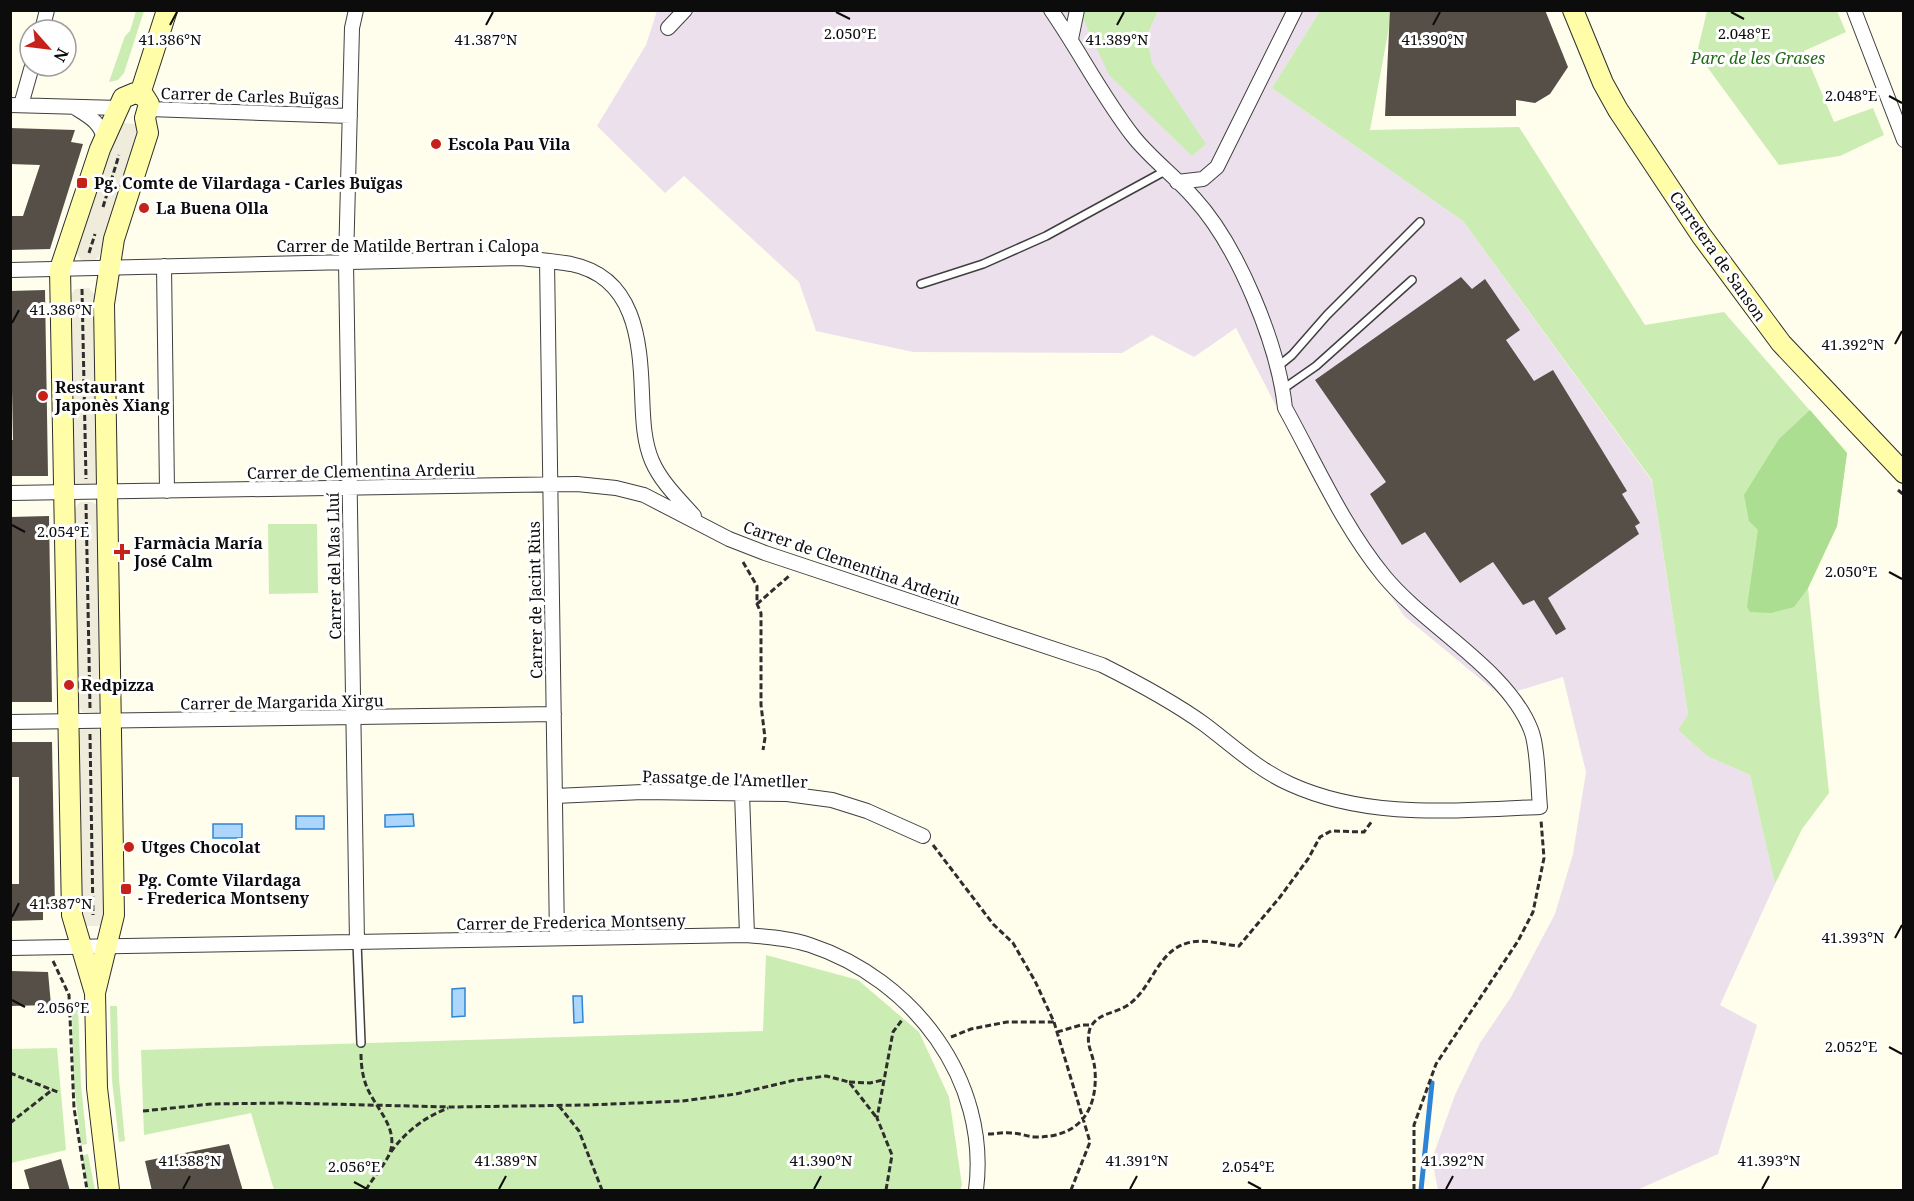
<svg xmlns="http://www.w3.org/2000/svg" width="1914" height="1201" viewBox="0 0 1914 1201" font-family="'Noto Serif',serif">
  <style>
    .industrial { fill: #ece0ec }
    .green { fill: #cbecb3 }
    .forest { fill: #acde91 }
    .plaza { fill: #efecdb }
    .water { fill: #acd6fb; stroke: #2e84d7; stroke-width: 1.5 }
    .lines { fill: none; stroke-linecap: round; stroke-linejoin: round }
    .stream { stroke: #2e84d7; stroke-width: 5 }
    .building { fill: #564f48 }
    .lane-casing { stroke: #3f3f3f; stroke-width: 10 }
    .street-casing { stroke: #3f3f3f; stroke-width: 16 }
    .secondary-casing { stroke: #2e2e2e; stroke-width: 22 }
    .path { stroke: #2e2e2e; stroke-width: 3; stroke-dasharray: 6 3; stroke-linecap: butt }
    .lane { stroke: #fff; stroke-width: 7 }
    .street { stroke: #fff; stroke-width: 14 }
    .secondary { stroke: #fffda7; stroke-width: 20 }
    .ticks { fill: none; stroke: #0c0c0c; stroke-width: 2 }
    .poi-dot { fill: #c6221a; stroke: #fff; stroke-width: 2 }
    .labels { text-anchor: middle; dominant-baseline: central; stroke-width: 6; stroke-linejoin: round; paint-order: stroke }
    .park-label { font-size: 16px; font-style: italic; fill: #226918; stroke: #fff }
    .street-label { font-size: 16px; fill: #0c0c0c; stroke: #fff }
    .poi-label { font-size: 16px; font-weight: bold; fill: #0c0c0c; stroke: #fff; text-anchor: start }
    .ticks-label { font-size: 15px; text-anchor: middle; fill: #0c0c0c; stroke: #fff; stroke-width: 6; stroke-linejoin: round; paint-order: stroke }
  </style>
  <rect width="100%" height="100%" fill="#fffdec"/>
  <!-- industrial -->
  <path class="industrial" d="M657,11H1087L1081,14L1192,156L1205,144L1152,63L1147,36L1158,11H1320L1272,88L1463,221L1652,481L1688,714L1678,730L1707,756L1750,775L1775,884L1720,1005L1757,1025L1718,1154L1637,1190H1438L1432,1159L1455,1095L1480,1043L1511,997L1555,914L1573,854L1586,772L1563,677L1501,696L1404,616L1314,480L1236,328L1194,357L1152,335L1122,353L913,352L816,331L799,282L684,176L665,193L597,126L646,45Z"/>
  <!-- green -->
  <path class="green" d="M1087,10L1158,11L1147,36L1152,63L1206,144L1192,156L1109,75L1081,14Z
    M136,11H144L124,73L118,80L109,82L125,36L130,31Z
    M1320,11H1392L1370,130L1519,127L1645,325L1724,312L1847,453L1837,526L1808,588L1829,793L1802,829L1775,884L1750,775L1707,756L1678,730L1688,714L1652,480L1463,221L1272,88Z
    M1707,11H1837L1846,32L1804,51L1834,122L1873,108L1884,135L1840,156L1779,165L1697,53Z
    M268,524H317L318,593L269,594Z
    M766,955L858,980L919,1032L949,1097L962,1185L960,1190H274L251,1113L144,1135L141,1050L763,1031Z
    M110,1006H117L119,1079L125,1141L119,1142L112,1080Z
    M72,1008H78L81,1085L87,1144L81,1145L73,1074Z
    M57,1048L66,1150L11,1163V1049Z
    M88,1154L95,1190H88L82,1156Z"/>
  <!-- forest -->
  <path class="forest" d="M1810,410L1847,453L1837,526L1808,588L1794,607L1771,613L1750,612L1747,607L1758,530L1749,521L1744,495L1779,439Z"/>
  <!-- plaza -->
  <path class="plaza" d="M121,123L136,124L140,132L99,257L94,261H82L76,253L80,239L116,128Z
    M89,288L95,295L98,480L95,486L76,485L73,479L71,295L75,289Z
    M80,502H92L98,506L102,708L97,713L82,712L78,706L74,509Z
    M82,728H96L102,731L106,918L104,924L99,926H86L81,922L78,733Z"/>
  <!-- water -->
  <path class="water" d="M413,814L414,826L385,827V815Z
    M296,816H324V829H296Z
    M213,824H242V838H213Z
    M465,988V1016L452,1017V989Z
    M573,996H582L583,1022L574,1023Z"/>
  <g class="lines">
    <!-- stream -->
    <path class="stream" d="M1421,1190L1432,1083"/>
  </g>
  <!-- building -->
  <path class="building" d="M1390,10H1545L1568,67L1550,94L1535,103L1516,100V116H1385Z
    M10,128L75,130L71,142L83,144L50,249L10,250V216H23L40,165L10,164Z
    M1461,277L1472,289L1485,279L1520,330L1506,340L1534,381L1553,370L1627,491L1622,494L1640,523L1635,526L1639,534L1548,598L1566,629L1556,635L1534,600L1523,605L1493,562L1460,583L1425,532L1402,545L1370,494L1386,482L1315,380Z
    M45,290L48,476H10V440H13L10,291Z
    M49,516L52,702H10V517Z
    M10,742H52L55,908H43V920L10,921V884H19V777H10Z
    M10,971L48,972L51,1005L10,1006Z
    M229,1144L243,1191H152L145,1161Z
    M61,1159L70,1191H30L24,1170Z"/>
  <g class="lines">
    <defs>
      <path id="lane" d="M921,284L983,264L1046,236L1165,171
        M1276,368L1292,355L1327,315L1420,222
        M1283,389L1316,366L1412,280
        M357,942L361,1043"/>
      <path id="street" d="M356,10L352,28L346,262L357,942
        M1854,10L1904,140
        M668,28L685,10
        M42,30L47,10
        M1071,39L1077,10
        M10,105L119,108
        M21,105L32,66
        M74,107C88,116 101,122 104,139
        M149,109L350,116
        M1177,182L1203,179L1217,167L1295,10
        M547,261L557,938
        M164,266L167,491
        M10,270L520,258C537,260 554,261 571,264C635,277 640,340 642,393C643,415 643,440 652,461C661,482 679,499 694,516
        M10,493L577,484L616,488L644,495L729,539L765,553L1102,665C1138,683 1172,701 1204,724C1232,745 1257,769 1290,784C1369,820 1456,810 1540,807C1538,787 1538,747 1531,730C1507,669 1426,627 1384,576C1343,526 1316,464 1285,408C1278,344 1238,246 1194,198C1175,176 1151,159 1133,136C1102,96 1080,52 1051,10
        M10,722L554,714
        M742,793L747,935
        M555,796L643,792L787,794L832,800L867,811L923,836
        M10,948L747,935C767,937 790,938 810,945C913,979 990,1080 976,1190"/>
      <path id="secondary" d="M1573,10L1603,83L1618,110L1701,235L1781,343L1904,473
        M140,94L167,10
        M95,993L72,915L60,269L100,149L123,98L135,93L144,96L149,104L145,118L148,133L114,239L104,304L114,915L95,993L97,1088L109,1190"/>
    </defs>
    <!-- lane casing -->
    <use href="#lane" class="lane-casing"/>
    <!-- street casing -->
    <use href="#street" class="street-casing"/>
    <!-- secondary casing -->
    <use href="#secondary" class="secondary-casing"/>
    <!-- path -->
    <path class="path" d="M103,207L119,155
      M89,253L95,234
      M82,289L86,479
      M1898,490L1904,495
      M86,504L90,708
      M743,562L757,586V604L761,613V705L765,738L763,750
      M757,604L789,576
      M90,734L93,915
      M933,845L993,924L1013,943L1035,981L1054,1022L1090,1142L1071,1190
      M53,961L69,995L74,1108L87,1190
      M1057,1032L1081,1025H1092C1101,1012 1115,1014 1128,1005C1154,987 1157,948 1192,942C1206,939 1225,945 1239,946L1280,897L1308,859L1320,837L1331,831L1364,832L1372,821
      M951,1037L971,1029L1007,1022H1054
      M361,1054C361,1062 362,1073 365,1082C372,1106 401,1127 389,1155C383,1167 372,1179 366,1190
      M10,1073L60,1093
      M849,1082L870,1083L883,1080
      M559,1106L579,1131L602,1190
      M143,1111L211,1104L284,1103L451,1107L588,1105L682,1101L736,1094L795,1080L826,1076L849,1082L877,1118
      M10,1123L52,1090
      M988,1134C996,1134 1004,1132 1011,1133C1019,1133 1026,1136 1034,1137C1078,1138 1098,1112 1095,1070C1093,1050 1084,1046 1091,1025
      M391,1152C405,1132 425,1117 448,1108
      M886,1190L892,1155L877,1118L893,1032L902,1020
      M1414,1190V1125L1436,1064L1518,941L1533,912L1544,858L1541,820"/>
    <!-- lane -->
    <use href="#lane" class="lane"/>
    <!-- street -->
    <use href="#street" class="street"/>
    <!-- secondary -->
    <use href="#secondary" class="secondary"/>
  </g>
  <!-- ticks -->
  <path class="ticks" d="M836,12L850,19M1731,12L1744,19M170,25L177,12M486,25L493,12M1117,25L1124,12M1433,25L1440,12M1889,96L1902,103M12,323L19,310M1895,344L1902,331M12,525L25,532M1889,572L1902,579M12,917L19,903M1895,938L1902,925M12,1000L25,1007M1889,1047L1902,1054M354,1182L367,1189M1248,1182L1261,1189M183,1189L190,1176M499,1189L506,1176M814,1189L821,1176M1130,1189L1137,1176M1446,1189L1453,1176M1762,1189L1769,1176"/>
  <!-- markers -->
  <g class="poi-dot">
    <circle cx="436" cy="144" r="6"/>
    <rect x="76" y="177" width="12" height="12" rx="3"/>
    <circle cx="144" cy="208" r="6"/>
    <circle cx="43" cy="396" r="6"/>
    <path d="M119 543h6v6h6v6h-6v6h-6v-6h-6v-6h6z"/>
    <circle cx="69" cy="685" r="6"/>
    <circle cx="129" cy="847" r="6"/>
    <rect x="120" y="883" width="12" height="12" rx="3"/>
  </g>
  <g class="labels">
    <!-- park labels -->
    <g class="park-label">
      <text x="1758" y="58">Parc de les Grases</text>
    </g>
    <!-- street labels -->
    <g class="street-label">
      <text transform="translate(250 96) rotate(2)">Carrer de Carles Buïgas</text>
      <text x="408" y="246">Carrer de Matilde Bertran i Calopa</text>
      <text transform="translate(1718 256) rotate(55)">Carretera de Sanson</text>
      <text transform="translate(361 471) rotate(-1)">Carrer de Clementina Arderiu</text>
      <text transform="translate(852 563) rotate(19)">Carrer de Clementina Arderiu</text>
      <text transform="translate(334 566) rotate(-91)">Carrer del Mas Lluí</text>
      <text transform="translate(535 600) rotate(-91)">Carrer de Jacint Rius</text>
      <text transform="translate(282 702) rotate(-1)">Carrer de Margarida Xirgu</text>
      <text transform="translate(725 779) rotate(2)">Passatge de l'Ametller</text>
      <text transform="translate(571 922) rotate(-1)">Carrer de Frederica Montseny</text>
    </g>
    <!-- poi labels -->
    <g class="poi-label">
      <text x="448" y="144">Escola Pau Vila</text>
      <text x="94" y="183">Pg. Comte de Vilardaga - Carles Buïgas</text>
      <text x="156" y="208">La Buena Olla</text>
      <text x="55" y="387">Restaurant<tspan x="55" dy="18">Japonès Xiang</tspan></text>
      <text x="134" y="543">Farmàcia María<tspan x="134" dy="18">José Calm</tspan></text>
      <text x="81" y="685">Redpizza</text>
      <text x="141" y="847">Utges Chocolat</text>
      <text x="138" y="880">Pg. Comte Vilardaga<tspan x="138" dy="18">- Frederica Montseny</tspan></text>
    </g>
  </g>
  <g class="ticks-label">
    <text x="1744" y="39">2.048°E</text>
    <text x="850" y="39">2.050°E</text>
    <text x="170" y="45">41.386°N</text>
    <text x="486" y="45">41.387°N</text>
    <text x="1117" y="45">41.389°N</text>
    <text x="1433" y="45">41.390°N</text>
    <text x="1851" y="101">2.048°E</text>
    <text x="61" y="315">41.386°N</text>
    <text x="1853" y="350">41.392°N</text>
    <text x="63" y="537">2.054°E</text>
    <text x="1851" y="577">2.050°E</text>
    <text x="61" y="909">41.387°N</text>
    <text x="1853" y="943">41.393°N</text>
    <text x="63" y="1013">2.056°E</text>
    <text x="1851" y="1052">2.052°E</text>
    <text x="190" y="1166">41.388°N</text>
    <text x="506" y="1166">41.389°N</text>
    <text x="821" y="1166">41.390°N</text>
    <text x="1137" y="1166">41.391°N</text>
    <text x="1453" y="1166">41.392°N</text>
    <text x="1769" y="1166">41.393°N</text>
    <text x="354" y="1172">2.056°E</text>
    <text x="1248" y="1172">2.054°E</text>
  </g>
  <!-- border -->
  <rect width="1914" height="1201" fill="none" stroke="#0c0c0c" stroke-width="24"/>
  <!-- north arrow -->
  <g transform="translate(48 48) rotate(118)"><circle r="28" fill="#ffffff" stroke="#9e9e9e" stroke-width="1.5"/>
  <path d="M0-4.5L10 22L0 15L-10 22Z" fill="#c6221a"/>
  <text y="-9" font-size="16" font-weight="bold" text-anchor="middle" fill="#0c0c0c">N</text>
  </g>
</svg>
